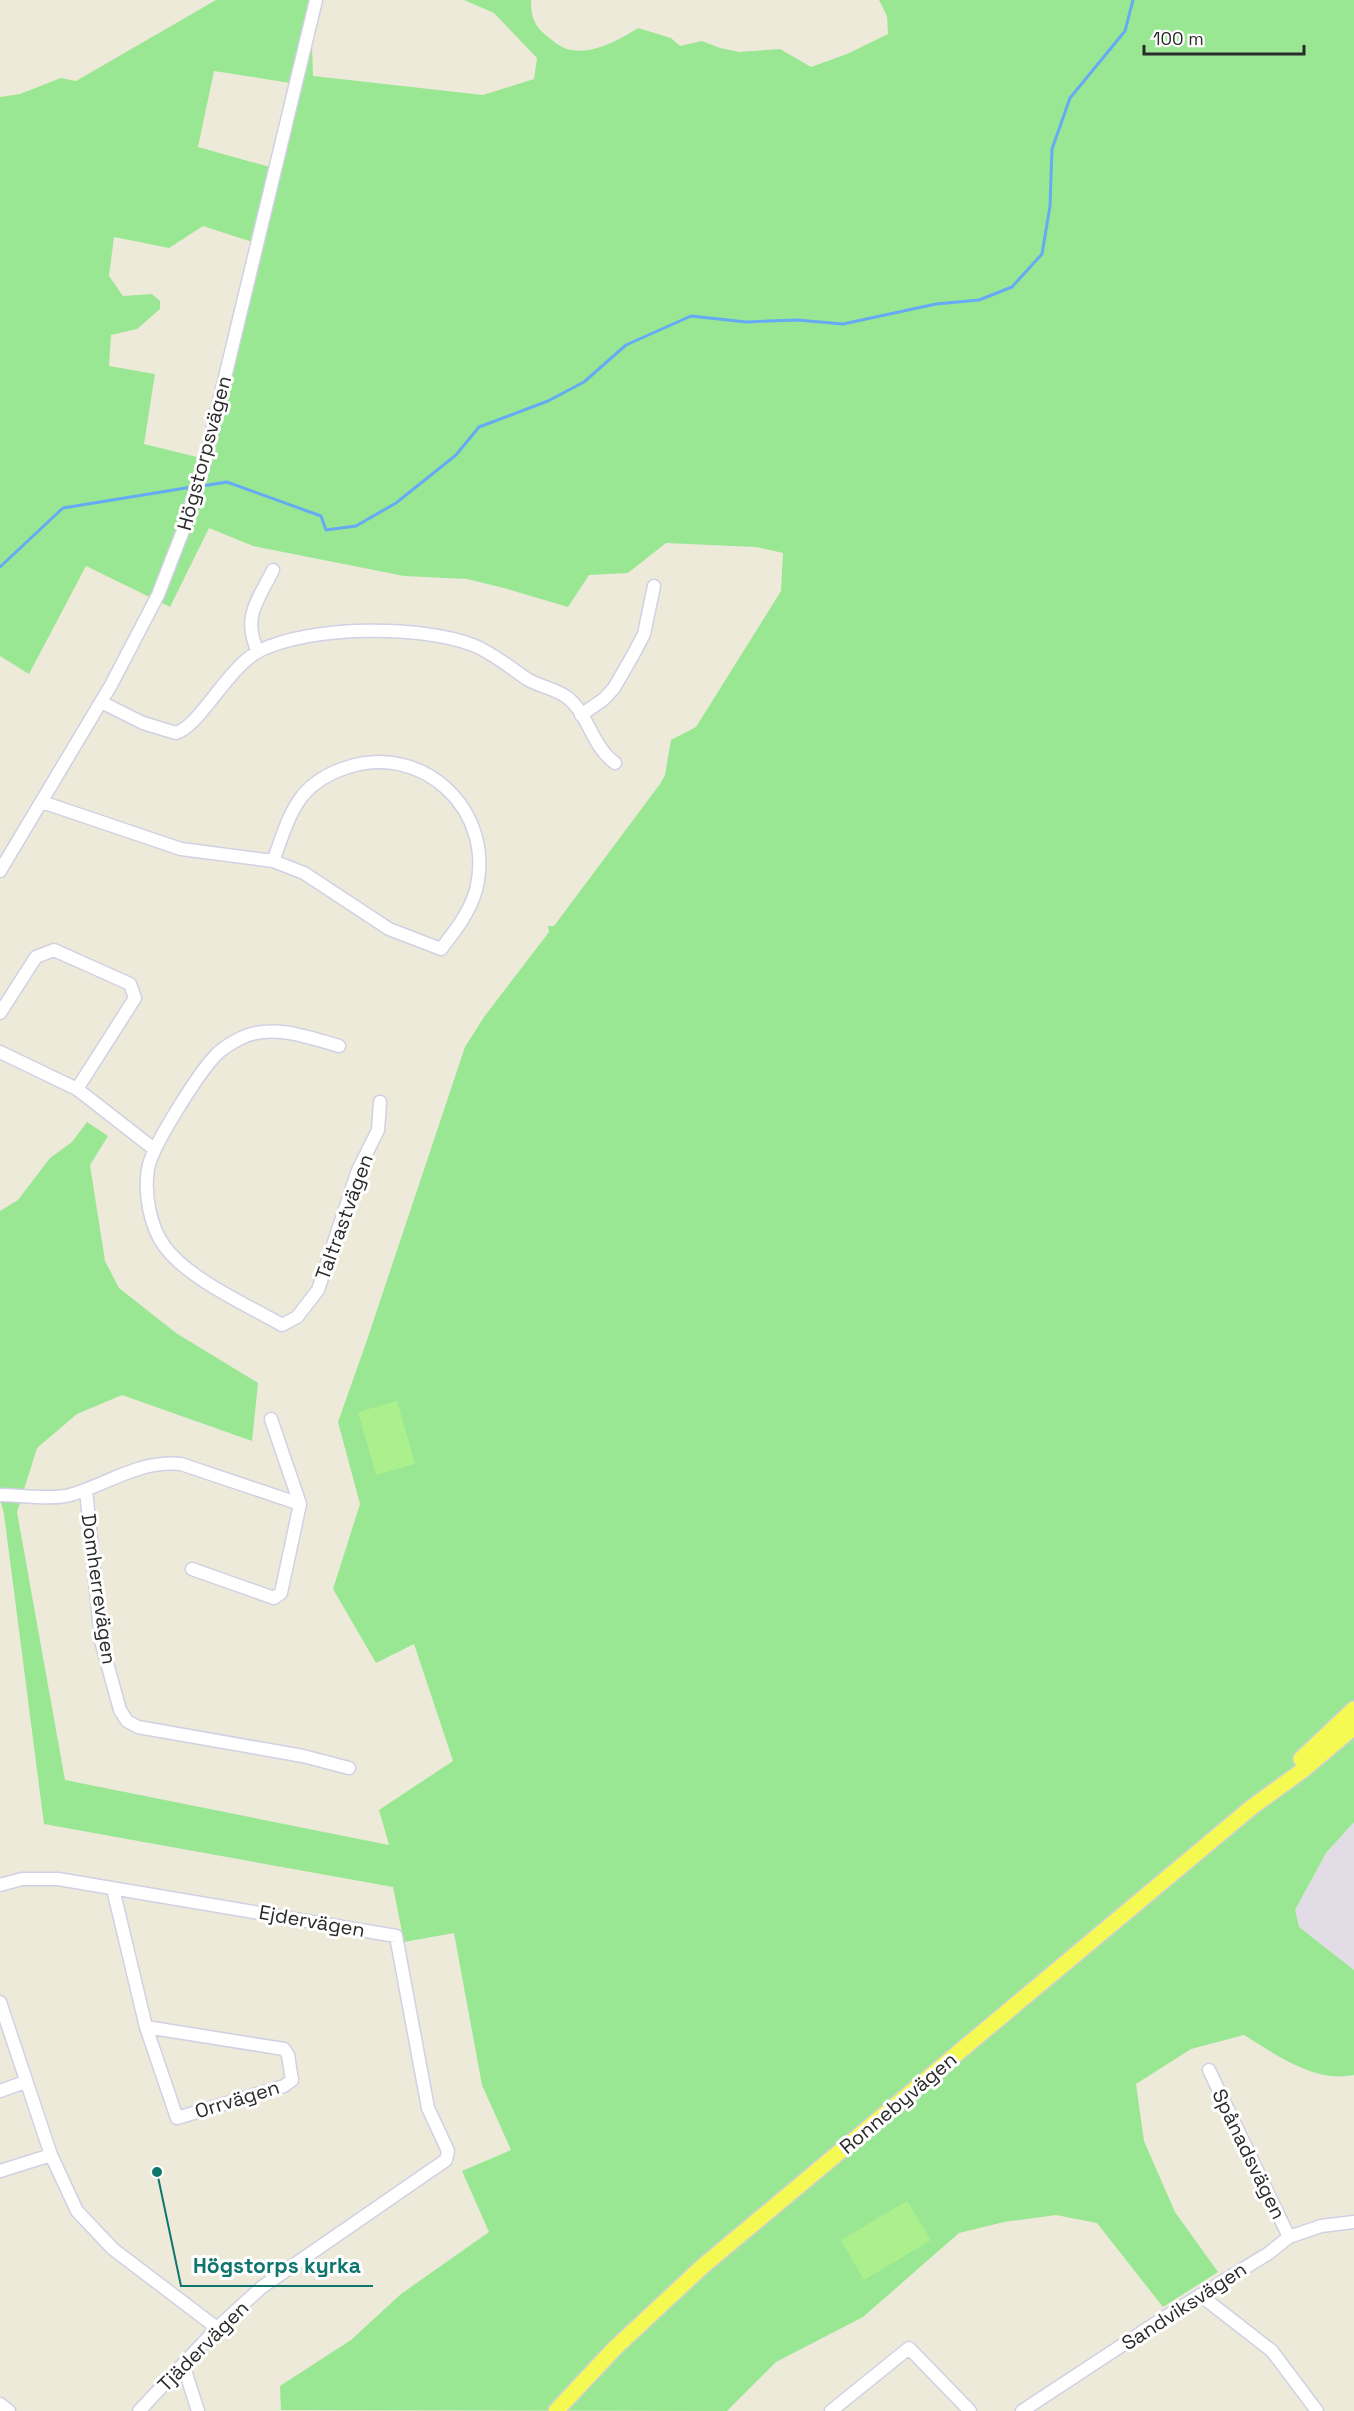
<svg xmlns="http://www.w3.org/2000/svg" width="1354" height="2411" viewBox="0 0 1354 2411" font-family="'Space Grotesk',sans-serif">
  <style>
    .industrial { fill: #e1dce5 }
    .green { fill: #99e793; fill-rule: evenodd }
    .pitch { fill: #acf08e }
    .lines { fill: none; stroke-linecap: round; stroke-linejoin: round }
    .stream { stroke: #66aaf6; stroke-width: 3 }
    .minor-casing { stroke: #d1d0e4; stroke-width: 15 }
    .major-casing { stroke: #d0d0d0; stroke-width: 18 }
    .minor { stroke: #fff; stroke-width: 12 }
    .major { stroke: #f5fa53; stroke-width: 15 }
    .labels { text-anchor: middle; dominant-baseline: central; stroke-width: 6; stroke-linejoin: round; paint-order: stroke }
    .street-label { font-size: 20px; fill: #2a2a2a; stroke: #fff }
    .leader { fill: none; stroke: #0f766e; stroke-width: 2 }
    .callout-dot { fill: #0f766e; stroke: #fff; stroke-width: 2 }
    .callout-label { font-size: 21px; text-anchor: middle; font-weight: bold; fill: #0f766e; stroke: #fff; stroke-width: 6; stroke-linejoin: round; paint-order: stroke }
  </style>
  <rect width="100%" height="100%" fill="#edeada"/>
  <!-- industrial -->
  <path class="industrial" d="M1354,1822V1970L1299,1927L1295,1910L1326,1853Z"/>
  <!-- green -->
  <path class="green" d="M216,0H322L312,45L313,76L483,95L534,79L537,58L494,13L464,0H531C531,16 534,26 547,36C553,41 560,47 567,49C591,56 619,40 638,28L671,38L680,46L702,41L720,48L739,52L780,49L811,67L847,54L888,34L887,16L879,0H1354V1822L1326,1853L1295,1910L1299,1927L1354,1970V2075C1314,2083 1277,2055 1244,2035L1191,2049L1136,2084L1144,2141L1175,2212L1218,2272L1163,2307L1097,2223L1056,2215L1004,2222L959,2233L863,2317L776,2362L727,2411L281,2410L280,2386L351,2340L401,2294L489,2232L462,2171L511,2150L482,2085L454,1933L404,1942L393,1887L44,1824L4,1514L0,1499V1211L18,1200L50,1158L72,1142L87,1122L108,1136L90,1165L105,1261L119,1288L176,1333L258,1383L252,1441L122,1395L77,1414L37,1448L17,1512L65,1780L389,1845L379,1810L453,1761L414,1644L376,1663L333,1589L360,1504L338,1422L366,1343L465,1047L484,1017L549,932L548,926H554L660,784L665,775L671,740L696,727L781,591L783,553L756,547L666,543L628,573L589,575L568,607L504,588L467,579L404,576L253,546L209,528L170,607L86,566L29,674L0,656V97L20,94L61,78L76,81ZM214,71L297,84L277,169L198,147ZM203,226L258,244L205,459L144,444L155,374L109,366L111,335L137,329L160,309V301L152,294L123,296L109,276L114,237L169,248Z"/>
  <!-- pitch -->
  <path class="pitch" d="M397,1401L415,1464L376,1475L358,1412Z
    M907,2201L931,2240L864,2280L841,2240Z"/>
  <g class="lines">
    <!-- stream -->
    <path class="stream" d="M202,486L227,482L321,516L326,530L356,526L396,503L456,455L479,427L548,401L584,382L626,345L691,316L746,322L797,320L843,324L936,304L979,300L1012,287L1042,254L1050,206L1052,149L1070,98L1125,31L1133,0
      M0,567L63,508L192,487"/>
    <defs>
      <path id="minor" d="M258,652C242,617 257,602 273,570
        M101,702L143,723L176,733C200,726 227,668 259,651C310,625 421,625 473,645C493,653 509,667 527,679C540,687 555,688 568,698C589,715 591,745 615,763
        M581,715L604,699L614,688L633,655L644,634L654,586
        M42,802L181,849L273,861L304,873L389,929L441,949C455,931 470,912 476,890C496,811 423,741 345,768C330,773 314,782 303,795C288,814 282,838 273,861
        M0,871L111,685L158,595L184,528L205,460L316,0
        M0,1013L36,957L54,950L130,984L135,998L77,1089
        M339,1046C308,1037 272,1023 241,1038C233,1042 221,1049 215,1056C199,1073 151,1147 148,1169C144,1194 150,1227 165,1247C190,1280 246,1304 282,1325L297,1317L318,1290L358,1170L378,1130L380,1102
        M0,1052L77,1089L154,1149
        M271,1419L300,1504
        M86,1490L101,1641L120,1710L127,1721L138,1727L303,1756L349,1768
        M0,1495C18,1495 54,1500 70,1495C108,1484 139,1460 181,1464L300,1504L281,1593L274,1598L192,1569
        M0,1885L22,1879H58L396,1936L428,2108L448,2151L446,2160L262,2287L217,2328L139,2411
        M113,1889L146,2027L177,2118L284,2086L292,2080L288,2055L284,2049L146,2027
        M0,2002L51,2155L77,2211L113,2249L217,2328
        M1209,2070L1289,2237
        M0,2091L25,2082
        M0,2171L51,2155
        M1200,2295L1272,2351L1317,2411
        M183,2364L198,2411
        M0,2404L9,2411
        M831,2411L909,2348L970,2411
        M1022,2411L1165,2317L1269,2253L1289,2237L1321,2226L1354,2222"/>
      <path id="major" d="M1301,1759L1354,1709
        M556,2411L615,2348L703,2266L1252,1807L1303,1770L1354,1727"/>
    </defs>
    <!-- minor casing -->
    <use href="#minor" class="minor-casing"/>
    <!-- major casing -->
    <use href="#major" class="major-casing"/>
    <!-- minor -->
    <use href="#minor" class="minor"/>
    <!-- major -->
    <use href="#major" class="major"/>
  </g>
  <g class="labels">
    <!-- street labels -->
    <g class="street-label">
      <text transform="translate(204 453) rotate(-75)">Högstorpsvägen</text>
      <text transform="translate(344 1217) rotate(-70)">Taltrastvägen</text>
      <text transform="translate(99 1589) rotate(82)">Domherrevägen</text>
      <text transform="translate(312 1921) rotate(10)">Ejdervägen</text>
      <text transform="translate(237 2099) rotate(-17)">Orrvägen</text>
      <text transform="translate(898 2103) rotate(-40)">Ronnebyvägen</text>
      <text transform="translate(1249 2154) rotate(64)">Spånadsvägen</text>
      <text transform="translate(1184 2306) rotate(-33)">Sandviksvägen</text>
      <text transform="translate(203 2346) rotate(-45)">Tjädervägen</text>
    </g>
  </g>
  <!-- callouts -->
  <path class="leader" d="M157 2172L181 2286H373"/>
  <circle class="callout-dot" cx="157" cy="2172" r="6"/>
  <g class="callout-label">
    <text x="277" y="2273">Högstorps kyrka</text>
  </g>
  <!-- scale -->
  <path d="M1144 45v9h160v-9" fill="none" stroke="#2a2a2a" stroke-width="3"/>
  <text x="1153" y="45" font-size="18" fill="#2a2a2a" stroke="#ffffff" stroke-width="4.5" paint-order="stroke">100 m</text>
</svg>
